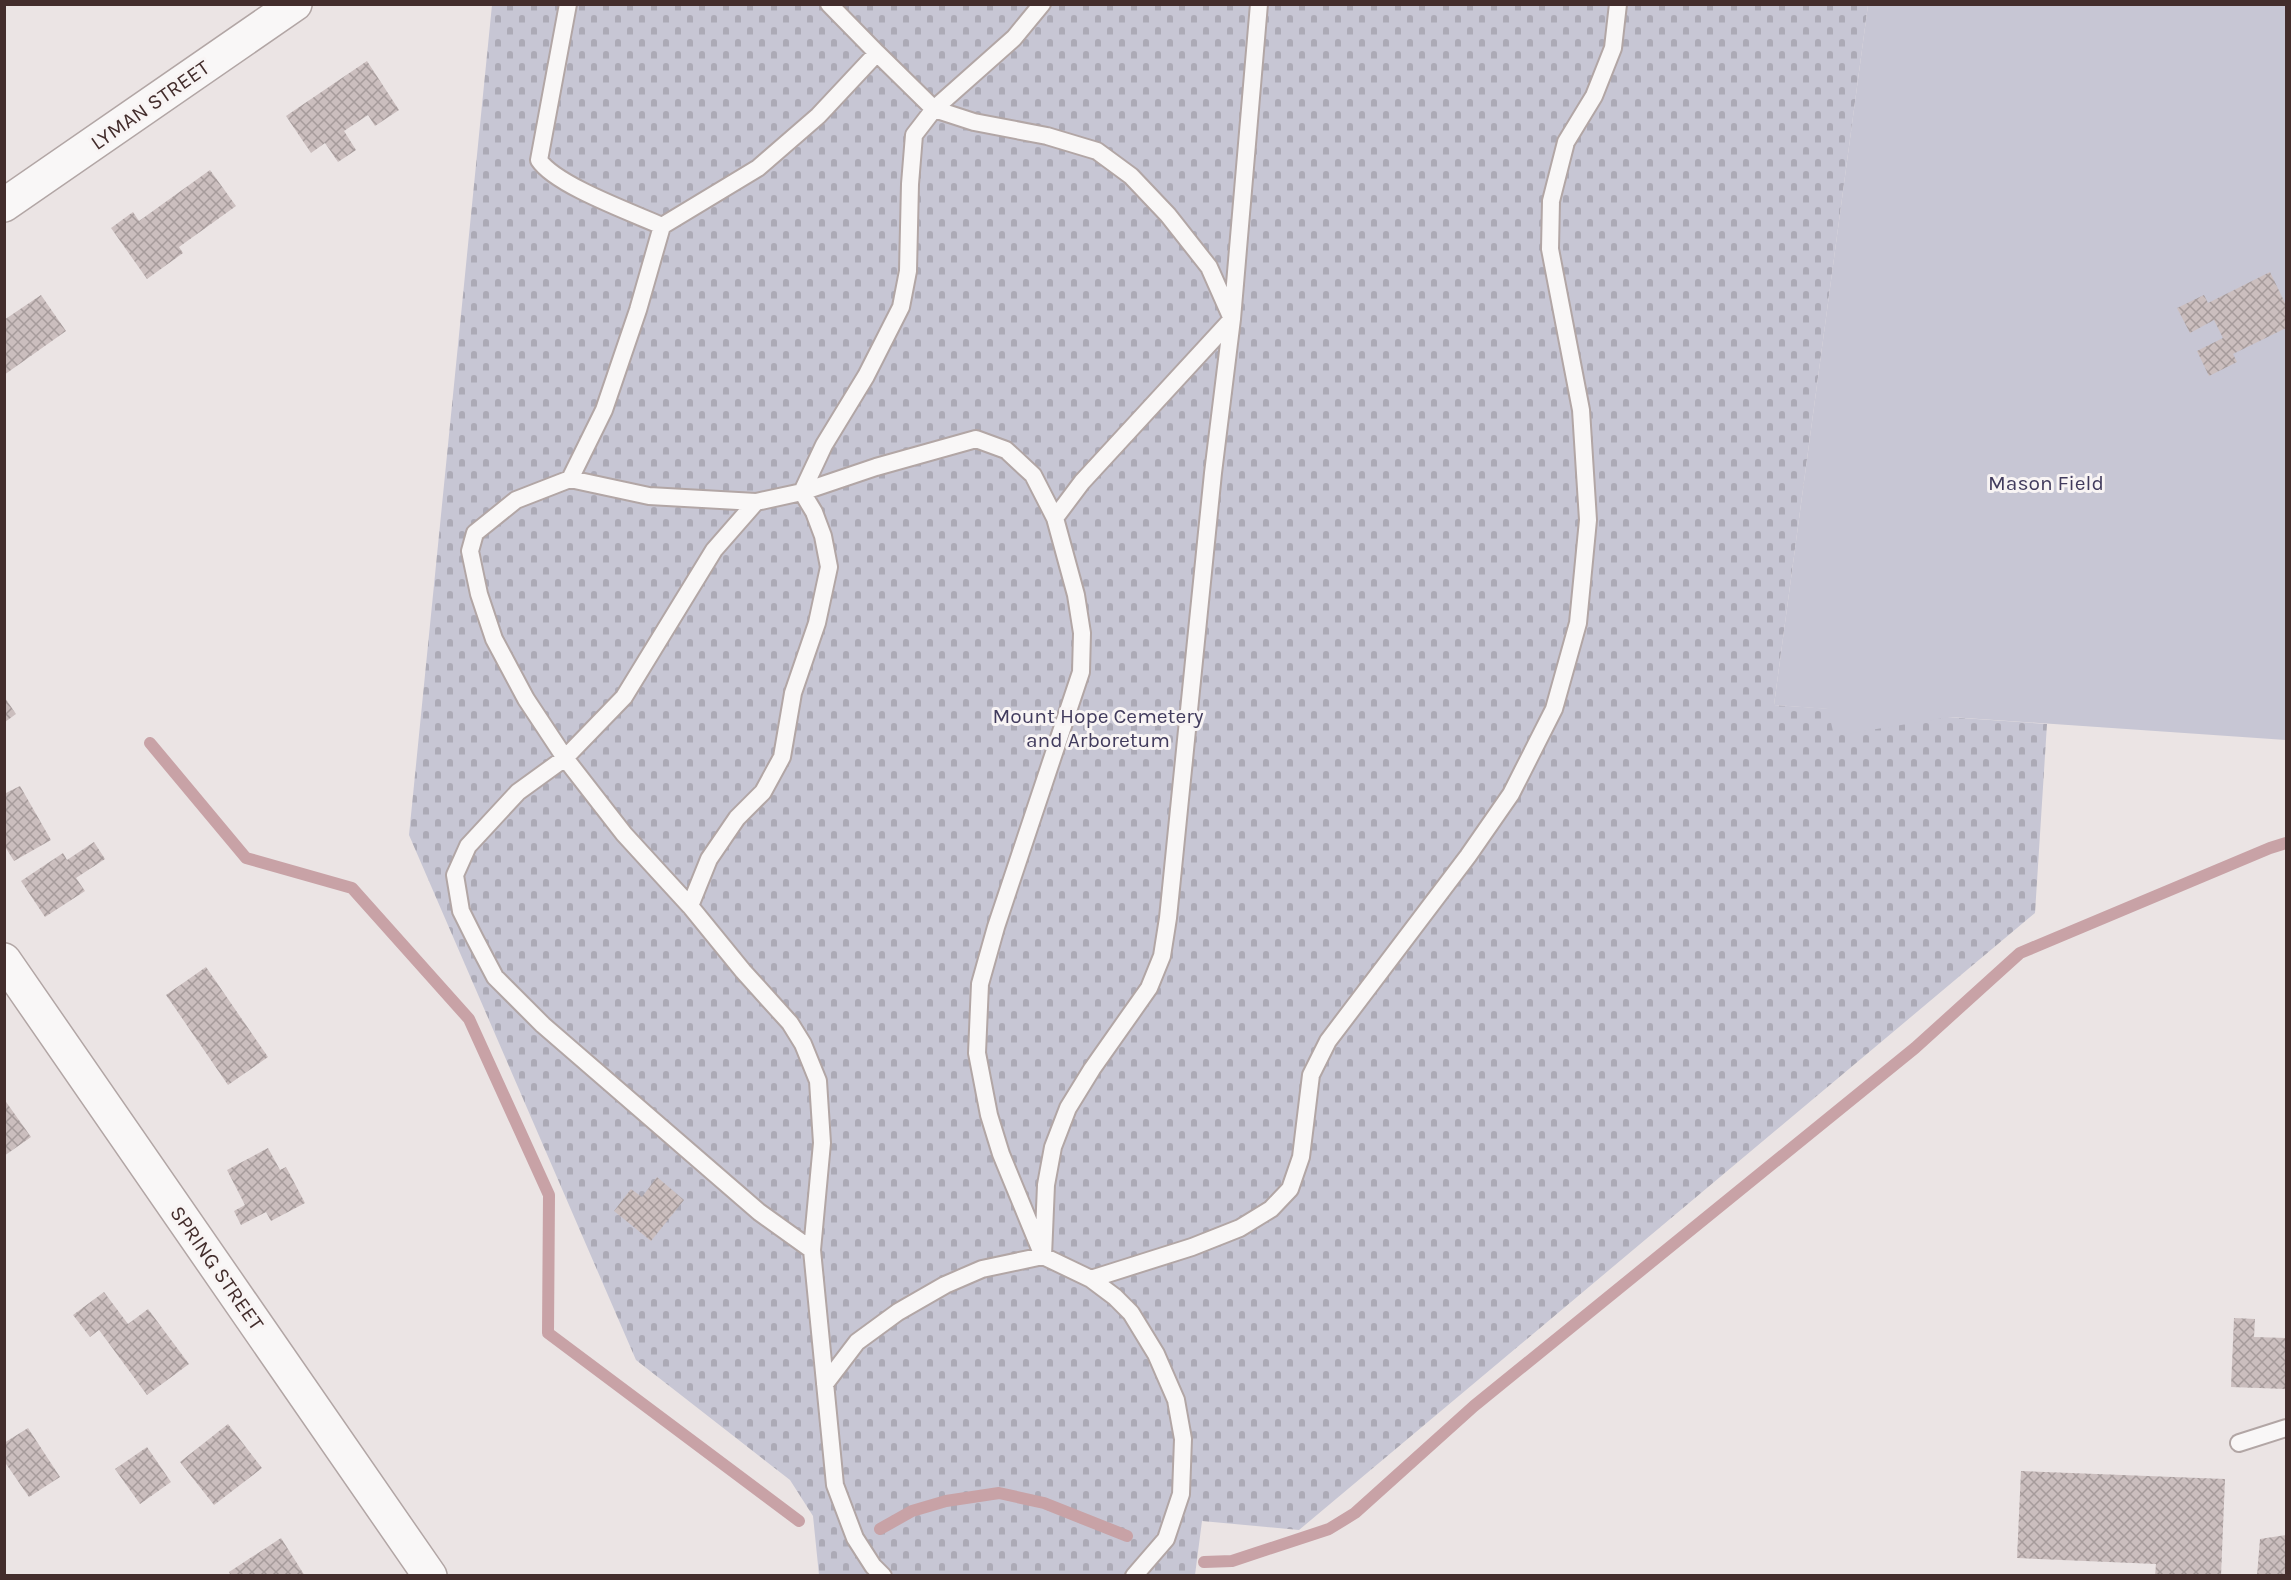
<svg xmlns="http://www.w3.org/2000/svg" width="2291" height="1580" viewBox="0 0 2291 1580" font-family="Karla,sans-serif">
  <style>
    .cemetery { fill: url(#cemetery-stones) }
    .park { fill: #c7c6d4 }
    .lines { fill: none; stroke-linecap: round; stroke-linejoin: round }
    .stream { stroke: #c8a2a6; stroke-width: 12 }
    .building { fill: url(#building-cross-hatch) }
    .lane-casing { stroke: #b2a6a5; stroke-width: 20 }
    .street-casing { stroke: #b2a6a5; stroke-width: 36 }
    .lane { stroke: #f9f7f7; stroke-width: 16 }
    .street { stroke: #f9f7f7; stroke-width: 33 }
    .labels { text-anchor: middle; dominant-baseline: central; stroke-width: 6; stroke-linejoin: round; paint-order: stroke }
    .street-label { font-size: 21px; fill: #432d2c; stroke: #f8f4f4 }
    .park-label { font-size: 21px; fill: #413b5d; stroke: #f8f4f4 }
  </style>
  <defs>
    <pattern id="cemetery-stones" width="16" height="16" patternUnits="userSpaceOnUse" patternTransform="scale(1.5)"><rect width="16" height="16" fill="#c7c6d4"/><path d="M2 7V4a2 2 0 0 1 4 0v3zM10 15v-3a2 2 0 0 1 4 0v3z" fill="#acaab6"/></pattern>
    <pattern id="building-cross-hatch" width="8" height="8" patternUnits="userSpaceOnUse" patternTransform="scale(1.5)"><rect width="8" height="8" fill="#cbbebe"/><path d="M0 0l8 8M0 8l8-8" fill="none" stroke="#a69b9b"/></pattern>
  </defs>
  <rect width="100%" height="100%" fill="#ebe4e4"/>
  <!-- cemetery -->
  <path class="cemetery" d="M492,5H1868L1774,705L2047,724L2035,913L1299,1530L1202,1521L1195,1575H819L813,1516L790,1480L636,1360L409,835Z"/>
  <!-- park -->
  <path class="park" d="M1868,5H2286V740L1950,717L1834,736L1828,709L1774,705Z"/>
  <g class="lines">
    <!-- stream -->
    <path class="stream" d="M150,743L246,858L352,888L469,1019L549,1195L548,1333L799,1521
      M880,1529L912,1511L946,1501L999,1493L1044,1503L1127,1536
      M1204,1562L1232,1561L1329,1529L1355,1513L1474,1406L1915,1048L2020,953L2270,848L2286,843"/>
  </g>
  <!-- building -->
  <path class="building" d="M367,61L399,110L375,126L368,115L344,131L356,150L338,162L325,143L311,153L286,116Z
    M210,170L236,206L179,247L183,253L147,279L111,228L133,212L139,221Z
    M2270,272L2286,305V328L2233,354L2237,362L2209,376L2197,351L2223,338L2214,320L2190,333L2177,308L2204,295L2208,303Z
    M41,295L66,331L4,375V320Z
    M5,698L16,714L5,722Z
    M20,786L51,840L14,861L4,845V794Z
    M94,842L105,859L76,878L85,891L45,917L21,881L63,853L67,860Z
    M206,967L268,1057L228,1085L166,995Z
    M4,1099L31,1137L4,1156Z
    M268,1148L280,1170L286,1167L305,1203L271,1221L266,1212L241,1225L234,1211L245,1205L227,1170Z
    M657,1177L684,1200L651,1241L614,1211L631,1189L642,1197Z
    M104,1292L128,1324L148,1309L189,1364L147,1395L99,1330L90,1337L73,1315Z
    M2234,1318L2255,1319L2254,1337L2286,1338V1389L2231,1387Z
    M228,1424L262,1468L214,1505L180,1462Z
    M28,1428L60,1477L29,1497L4,1461V1443Z
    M147,1447L171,1482L140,1504L115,1469Z
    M2021,1471L2225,1479L2221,1576H2155L2156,1564L2017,1558Z
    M2286,1535V1576H2257L2260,1539Z
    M281,1538L305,1576H231L229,1572Z"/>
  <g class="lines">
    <defs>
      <path id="lane" d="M568,4L539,160C555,185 633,213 662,226L758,168L818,116L877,53L829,4
        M877,53L934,109L1014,38L1042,4
        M570,479L604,410L638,310L662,226
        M756,502L714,550L624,697L565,758L526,699L494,639L479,594L470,551L475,533L516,500L570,479L649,496L756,502L802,492L824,445L866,376L901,307L908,271L910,184L914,135L934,109L974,122L1047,136L1097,151L1131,176L1168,215L1209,267L1232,319L1259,4
        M690,906L709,859L737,818L763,792L782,757L793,693L817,623L829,567L823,536L814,512L802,492L876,467L976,439L1006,450L1033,475L1055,518L1076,595L1082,633L1081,672L996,927L980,984L977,1053L989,1115L1001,1154L1043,1256L1046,1185L1053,1147L1068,1108L1092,1069L1149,988L1162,956L1168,918L1213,473L1232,319L1082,482L1055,518
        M812,1250L759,1212L543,1025L495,977L475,939L461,911L455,875L468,846L518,792L565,758L624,834L690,906L743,971L790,1023L803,1044L818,1081L822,1143L812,1250L835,1485L855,1538L873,1566L883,1576
        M1091,1279L1192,1247L1240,1228L1271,1209L1290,1189L1301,1157L1311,1075L1328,1041L1468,856L1511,794L1554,709L1578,623L1588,520L1581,410L1550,249L1551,201L1566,142L1594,96L1613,48L1618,4
        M825,1384L857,1342L898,1312L945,1285L982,1269L1043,1256L1091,1279L1115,1297L1131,1313L1156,1354L1176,1400L1183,1439L1181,1494L1166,1539L1134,1576
        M2239,1443L2286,1428"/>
      <path id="street" d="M4,205L295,4
        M4,960L430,1576"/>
    </defs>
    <!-- lane casing -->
    <use href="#lane" class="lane-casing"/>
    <!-- street casing -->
    <use href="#street" class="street-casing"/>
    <!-- lane -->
    <use href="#lane" class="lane"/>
    <!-- street -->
    <use href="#street" class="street"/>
  </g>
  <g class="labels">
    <!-- street labels -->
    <g class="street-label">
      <text transform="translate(150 105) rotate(-35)">LYMAN STREET</text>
      <text transform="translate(217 1268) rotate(55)">SPRING STREET</text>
    </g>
    <!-- park labels -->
    <g class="park-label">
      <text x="2046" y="483">Mason Field</text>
      <text x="1098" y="716">Mount Hope Cemetery<tspan x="1098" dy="24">and Arboretum</tspan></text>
    </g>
  </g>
  <!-- border -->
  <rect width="2291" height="1580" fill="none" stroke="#432d2c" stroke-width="12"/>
</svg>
